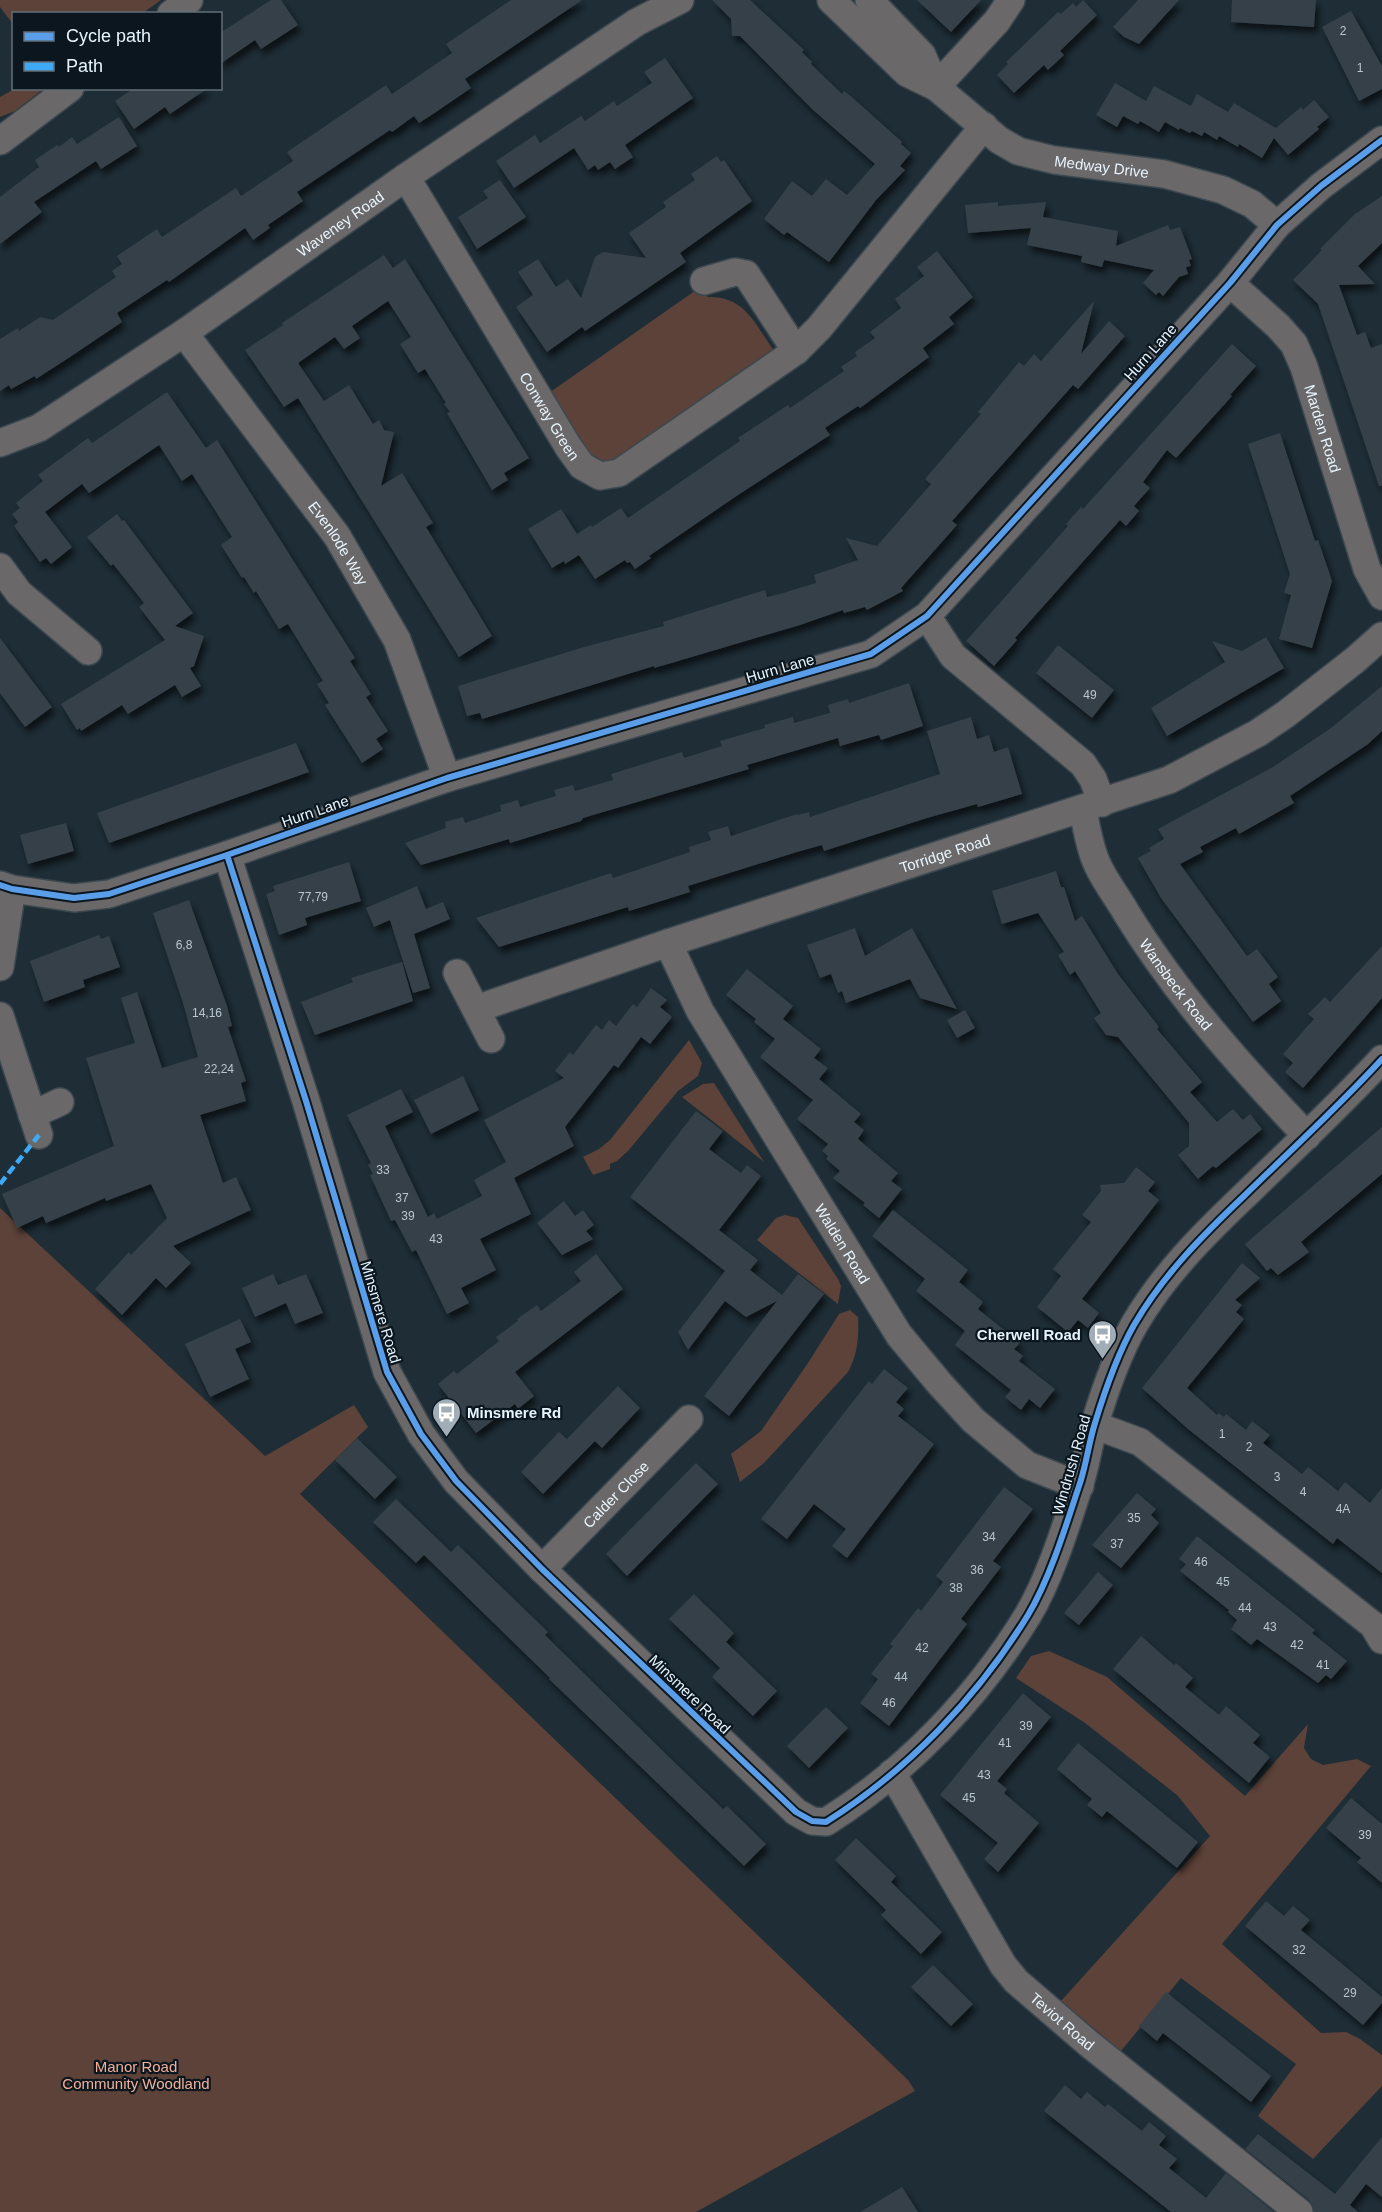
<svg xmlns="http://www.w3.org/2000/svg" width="1382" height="2212" viewBox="0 0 1382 2212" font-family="Arial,sans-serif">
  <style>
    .green { fill: #5c4238 }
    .building { fill: #354149; filter: url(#shadow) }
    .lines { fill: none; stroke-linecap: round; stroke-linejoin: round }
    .minor-casing { stroke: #3c4850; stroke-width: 30 }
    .minor { stroke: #6a6868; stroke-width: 27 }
    .quiet { stroke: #3fa9f5; stroke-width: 4.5; stroke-dasharray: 9 4.5; stroke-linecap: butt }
    .cycleway-casing { stroke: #0b161e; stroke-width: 10 }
    .cycleway { stroke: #5a9eea; stroke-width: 6 }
    .labels { text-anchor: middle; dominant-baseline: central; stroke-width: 4.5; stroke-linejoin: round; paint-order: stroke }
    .number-label { font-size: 12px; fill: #bac7d0 }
    .street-label { font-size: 15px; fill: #e7f4fd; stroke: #0b161e }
    .poi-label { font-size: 15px; font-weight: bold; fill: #e7f4fd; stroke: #0b161e; text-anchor: end }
    .park-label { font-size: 15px; fill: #f3b097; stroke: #0b161e }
  </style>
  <defs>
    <filter id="shadow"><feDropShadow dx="3.5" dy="6" stdDeviation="3" flood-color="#0009"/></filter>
  </defs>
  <rect width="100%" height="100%" fill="#1e2d36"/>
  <!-- green -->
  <path class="green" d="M0,0H161L143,13L14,14L13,24L0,7Z
    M14,89H43L15,111L0,117V97Z
    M699,288L708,297C745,296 755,324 774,351L617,462L604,464L592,461L546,395Z
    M689,1040L702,1063L698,1076L678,1091L628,1151L617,1161L610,1164V1169L593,1175L583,1157L599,1149L610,1140Z
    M714,1083L764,1162L682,1097L703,1084Z
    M0,1208L265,1456L354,1405L368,1427L300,1494L908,2080L915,2091L696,2212H0Z
    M785,1215L798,1218L838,1279L841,1286L838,1304L757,1240L776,1218Z
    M850,1310L858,1317C859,1336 858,1354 848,1372L764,1463L740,1482L731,1454L761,1431L808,1363L839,1314Z
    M1049,1651L1107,1677L1245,1796L1308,1724L1304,1748L1311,1759L1323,1765L1357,1759L1371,1766L1222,1944L1321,2033L1346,2032L1360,2039L1382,2055V2086L1313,2159L1258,2116L1296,2064L1181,1978L1121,2051L1061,2001L1210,1836L1177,1795L1085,1723L1016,1678L1031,1656Z"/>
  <!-- building -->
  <path class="building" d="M271,0H281L298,25L261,49L255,40L220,64V33Z
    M511,0H582L465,79L471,88L436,112L419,123L414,116L392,132L390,130L297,192L303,201L268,225L270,228L253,240L245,228L169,282L167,280L117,313L122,322L70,357L36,379L35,376L11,389L9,385L0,391V339L18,328L19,331L40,317L53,320L116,277L112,271L122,264L117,256L157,229L162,237L236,188L241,196L293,161L287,152L386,85L392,94L452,53L446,44Z
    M712,0H750L804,50L802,52L812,62L811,64L842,94L844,91L853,98L902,142L901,144L911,153L900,166L905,170L876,200L829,262L787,232L784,235L764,219L792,181L812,196L826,179L847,195L875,164L812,109L740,36H732L731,19Z
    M917,0H981L951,32Z
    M1083,0L1097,15L1060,51L1064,55L1048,70L1044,65L1014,93L997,75L1008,64L1006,62L1058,12L1061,14L1073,3L1076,7Z
    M1138,0H1179L1139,44L1124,37L1113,27Z
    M1232,0H1316L1314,27L1231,22Z
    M1351,11L1382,66V89L1359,101L1322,27Z
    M665,58L693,98L625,145L633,157L615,169L610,162L598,170L595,165L588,170L574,148L514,188L496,161L535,135L540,143L581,116L585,121L614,101L617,106L652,83L644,72Z
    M1115,83L1146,101L1154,86L1191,106L1197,94L1228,112L1234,103L1276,128L1301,107L1303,110L1314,100L1329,117L1317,127L1319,129L1288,155L1274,138L1262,158L1239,144L1238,147L1219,136L1217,140L1204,132L1202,136L1192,131L1190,133L1180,128L1179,130L1165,122L1159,132L1140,121L1138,124L1123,116L1117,127L1096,115Z
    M134,88H208L170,114L165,107L134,129L115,101Z
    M119,117L137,146L101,169L96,161L34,202L42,212L0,244V197L39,167L35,160L57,145L59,147L72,137L77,144Z
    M717,156L721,162L724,160L752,201L680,253L686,262L585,331L582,327L547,352L516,307L533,295L518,272L538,259L556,287L568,279L581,298L595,257L603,252L646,258L629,233L666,207L663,202L695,180L691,174Z
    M500,180L526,217L477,249L458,217L488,198L483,191Z
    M1382,196V243L1358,266L1375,284L1339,285L1357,335L1365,332L1371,348L1382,344V486H1379L1318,304L1293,280L1322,250L1320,249L1355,214Z
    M998,202V206L1046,202L1043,217L1118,231L1116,246L1168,225L1170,230L1180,227L1192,259L1189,260L1191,266L1186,267L1188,274L1179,277L1163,296L1159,292L1156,295L1143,283L1154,270L1104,260L1102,267L1081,262L1082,256L1027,245L1031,228L968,233L965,205Z
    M937,251L973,297L949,317L954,324L923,348L929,357L860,408L858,406L825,428L830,435L735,497L649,556L651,558L635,569L630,562L627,563L625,560L595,579L579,555L565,564L564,561L552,568L528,529L561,509L577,534L591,525L592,527L621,508L628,518L740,441L738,438L788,405L790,408L844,371L841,367L857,356L855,352L875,338L870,332L901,308L895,299L924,276L917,267Z
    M384,255L393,268L405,259L529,458L504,473L508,480L492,490L447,413L450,412L444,404L446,403L425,369L418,373L400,344L411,337L388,301L352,326L360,338L344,349L335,337L298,363L324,401L349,385L373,424L379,420L384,430L394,432L381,486L402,473L433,523L426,527L492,636L459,657L298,398L284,407L245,350L283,325L282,323Z
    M1094,301L1081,354L1109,321L1125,336L1078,389L1073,385L952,521L957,525L901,588L903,591L867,610L865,607L844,613L843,610L800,625L668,664L654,668V666L482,719L480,713L467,716L458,686L584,647L664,626L663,622L765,590L767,597L780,594L816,583L814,575L858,560L846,538L877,546L931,484L925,479L981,414L978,412L1019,362L1024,366L1034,354L1041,361Z
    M1232,344L1256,366L1230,395L1232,396L1176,458L1167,450L1143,482L1150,488L1134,506L1139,511L1126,526L1120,520L1015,638L1017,640L994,666L966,641L1068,526L1066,524L1081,507L1083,509Z
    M167,392L206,448L217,440L355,658L350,661L371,694L366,697L388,731L376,739L383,749L362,763L325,705L329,703L317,684L323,681L288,624L279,629L256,591L254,593L244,577L242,578L221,545L232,537L192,474L182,481L159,445L89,493L82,484L45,512L72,547L51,564L46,558L40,562L14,526L18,522L12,514L20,508L16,503L43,481L38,475L88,438L92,443Z
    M1280,433L1315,541L1318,540L1332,581L1312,648L1279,639L1291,595L1284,593L1290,574L1248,444Z
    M117,514L122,521L124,520L193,613L175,626L204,636L194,666L190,668L201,686L182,697L175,685L128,714L122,705L81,731L80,728L77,730L61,704L165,640L139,607L144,603L113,564L111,566L87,537Z
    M1266,637L1284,668L1167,736L1151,708L1225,662L1212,641L1242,651Z
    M0,638L52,707L25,727L0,693Z
    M1058,645L1114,690L1092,718L1036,673Z
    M909,683L923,726L881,740L879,735L840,746L838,738L747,765L749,769L583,818L581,821L510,843L509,839L421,865L405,843L446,828L445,822L463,817L465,823L501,811L500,805L518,800L520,807L556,796L554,790L573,785L575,791L613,780L611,774L682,752L684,758L722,746L720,741L765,728L764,725L793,717L794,723L830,713L828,705L848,699L849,703Z
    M1382,686V731L1368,744L1290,796L1294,803L1239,834L1236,828L1200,847L1203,852L1180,864L1247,956L1257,949L1278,977L1269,984L1281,1001L1253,1022L1161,898L1138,858L1151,851L1149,848L1164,839L1158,829L1273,767L1331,728Z
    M971,717L977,739L989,735L994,752L1008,747L1022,794L978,807L977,804L927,818L824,851L822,845L797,852L688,886L690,892L629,911L628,907L499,947L476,918L611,873L613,878L690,852L689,847L711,840L708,832L728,826L731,836L797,814L798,815L809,812L810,817L940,774L927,731Z
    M296,743L309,772L109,843L97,813Z
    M66,823L74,851L28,864L20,835Z
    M349,862L361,901L305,918L307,925L279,935L266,894L275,891L273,886Z
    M1056,871L1061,887H1064L1075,921L1082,916L1118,974L1159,1027L1157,1029L1202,1082L1190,1092L1217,1122L1233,1109L1243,1120L1250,1114L1262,1129L1216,1168L1213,1166L1198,1179L1178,1155L1189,1146V1123L1118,1037L1106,1035L1094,1018L1101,1013L1075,971L1070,975L1058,955L1064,952L1038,913L1002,924L992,891Z
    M417,886L426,909L443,902L450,919L414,934L430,988L413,993L390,920L374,927L366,908Z
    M189,900L227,1006L232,1026L228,1027L246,1081L241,1083L246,1101L200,1115L223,1183L236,1177L251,1210L173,1246L191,1263L166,1288L156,1278L122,1315L95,1289L129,1252L131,1255L167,1218L151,1184L106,1201L105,1198L46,1223L43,1216L17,1228L2,1194L114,1146L86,1058L135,1043L121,998L137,992L162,1068L198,1057L183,1003L153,913Z
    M855,928L865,956L912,928L957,1009L920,998L910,979L846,1003L842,991L838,993L831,974L820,978L807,945Z
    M99,935L101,939L109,936L120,967L83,980L85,987L44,1002L30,961Z
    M1382,946V998L1303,1088L1285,1072L1293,1063L1283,1054L1314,1019L1308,1014L1325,997L1330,1002Z
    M402,962L413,1001L315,1035L301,1002L353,982L351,978Z
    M747,969L793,1006L783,1019L821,1049L814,1058L828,1068L819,1079L861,1114L854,1122L864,1130L858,1139L898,1173L891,1181L902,1189L879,1218L863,1205L865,1203L833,1178L840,1171L826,1159L828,1156L822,1151L828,1144L797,1119L813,1100L760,1057L775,1039L754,1022L756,1019L726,995Z
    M651,988L667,1000L660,1007L672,1017L650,1044L641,1037L618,1068L614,1065L565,1127L574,1146L514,1178L531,1214L480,1239L496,1270L461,1288L469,1303L447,1314L416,1250L412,1252L395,1220L391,1221L370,1175L373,1174L368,1165L371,1163L347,1115L401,1089L413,1112L385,1126L428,1217L434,1213L437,1219L482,1196L474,1180L506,1162L484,1120L564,1078L555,1071L570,1052L573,1055L596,1025L602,1030L609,1020L616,1026L633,1004L637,1007Z
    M965,1010L975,1028L957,1038L947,1020Z
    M463,1076L479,1110L431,1134L414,1100Z
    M696,1111L723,1131L709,1149L741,1173L747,1165L761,1176L719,1230L758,1260L750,1270L782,1295L798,1274L824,1294L729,1416L704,1396L777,1301L746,1317L725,1301L688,1350L678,1332L725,1271L630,1197Z
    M1382,1127V1174L1301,1242L1309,1252L1278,1275L1271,1268L1267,1271L1245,1244Z
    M1136,1167L1155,1182L1148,1191L1159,1200L1082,1299L1099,1313L1088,1328L1078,1320L1068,1332L1037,1307L1061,1276L1053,1269L1091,1222L1082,1215L1101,1191L1100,1185L1124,1183Z
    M564,1201L575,1216L583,1210L594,1225L586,1231L593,1239L562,1255L537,1223Z
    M893,1210L968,1270L959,1282L983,1302L978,1309L1020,1343L1014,1349L1023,1356L1019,1361L1055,1389L1040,1408L1029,1399L1021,1410L1005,1397L1011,1390L955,1345L965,1331L916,1291L925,1279L872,1236Z
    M596,1254L623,1289L515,1372L534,1396L518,1409L515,1404L476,1433L438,1384L454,1371L457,1374L499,1341L496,1337L518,1321L517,1319L537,1305L541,1311L581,1281L574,1272Z
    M1242,1263L1260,1278L1235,1300L1242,1305L1236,1312L1244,1319L1187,1388L1217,1415L1219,1413L1224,1417L1226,1414L1246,1430L1252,1421L1270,1435L1263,1443L1302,1474L1308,1467L1338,1491L1345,1482L1370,1503L1382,1488V1573L1337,1538L1333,1544L1188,1429L1142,1388Z
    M273,1274L278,1285L306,1274L323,1313L295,1324L286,1303L255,1317L242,1288Z
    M240,1319L251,1342L235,1349L249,1379L210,1397L185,1344Z
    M884,1369L908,1388L896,1402L904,1409L898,1416L934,1444L847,1558L832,1546L846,1529L814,1504L787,1539L761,1519L869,1381L872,1384Z
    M618,1386L640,1408L602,1448L595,1441L543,1494L521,1472L559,1432L567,1439Z
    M357,1438L397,1477L375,1499L335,1460Z
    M696,1463L718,1484L627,1576L606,1554Z
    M1004,1487L1033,1509L993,1561L1001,1567L961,1619L967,1624L889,1726L860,1703L878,1679L871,1674L893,1646L890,1644L918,1608L921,1611L943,1582L936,1576Z
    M1137,1493L1156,1509L1151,1515L1159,1523L1121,1568L1092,1545Z
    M396,1499L451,1552L458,1545L548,1632L545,1635L669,1757L723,1809L727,1806L766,1844L744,1866L549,1679L550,1678L424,1555L416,1563L373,1522Z
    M1197,1536L1315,1630L1312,1633L1347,1661L1331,1679L1326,1675L1318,1683L1257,1639L1251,1645L1231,1629L1237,1620L1228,1612L1229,1610L1180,1571L1186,1564L1179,1559Z
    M1098,1572L1113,1585L1079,1625L1064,1613Z
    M694,1594L734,1633L726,1642L777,1691L753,1716L712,1677L720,1668L669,1619Z
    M1141,1636L1174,1665L1176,1663L1193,1678L1185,1687L1219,1715L1226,1706L1260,1735L1253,1743L1270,1757L1249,1783L1113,1669Z
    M1023,1693L1051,1717L997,1781L1007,1789L1004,1793L1039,1823L998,1872L984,1859L998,1843L940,1795Z
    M826,1707L848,1728L809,1768L787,1746Z
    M1078,1743L1198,1842L1177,1868L1107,1811L1102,1817L1087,1805L1092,1799L1057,1769Z
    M1351,1798L1382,1824V1883L1357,1862L1361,1858L1326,1828Z
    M856,1838L896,1876L891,1882L942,1932L921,1954L881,1915L886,1910L835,1860Z
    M1266,1901L1284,1916L1293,1906L1310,1920L1301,1930L1382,1997V2003L1363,2025L1245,1926Z
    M933,1965L973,2004L951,2026L911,1987Z
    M1166,1992L1271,2076L1251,2102L1163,2033L1157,2041L1139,2026Z
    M1065,2085L1081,2099L1087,2092L1105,2107L1108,2104L1142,2131L1149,2122L1166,2136L1159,2145L1177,2159L1169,2168L1206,2198L1226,2173L1274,2212H1171L1044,2111Z
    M1258,2134L1335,2194L1382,2137V2197L1366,2184L1350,2205L1358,2212H1314L1313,2206L1309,2200L1245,2149Z
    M902,2187L918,2212H860Z"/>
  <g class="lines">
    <defs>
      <g id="minor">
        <path id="s1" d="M831,0L907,73L936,87L999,140L1018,151L1054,160L1164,174L1223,190L1252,204L1277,225"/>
        <path d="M869,0L922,55L936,87"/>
        <path d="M171,14L189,0"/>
        <path d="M936,87L997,21L1011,0"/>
        <path d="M0,141L70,88"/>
        <path id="s2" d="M406,177L569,448L582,466L600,476L619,473L796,351L819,328L984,126"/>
        <path d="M704,281L735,272L746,274L796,351"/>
        <path id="s3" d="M1230,283L1278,326L1294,344L1304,367L1367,569L1382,596"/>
        <path id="s4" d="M184,333L337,536L397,640L447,778"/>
        <path id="s5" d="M0,443L39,428L184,333L406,177L637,22L680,0"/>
        <path d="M0,567L19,593L88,651"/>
        <path d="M927,616L953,656L1083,764L1093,779L1102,803"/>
        <path id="s6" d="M1083,810C1086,826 1089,843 1095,859C1102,878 1117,896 1127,914C1177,995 1241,1067 1307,1136"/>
        <path d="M227,855L306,1101L387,1372L421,1434L456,1481L542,1569L796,1812L812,1821L826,1822C907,1771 978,1697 1028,1615C1049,1580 1065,1529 1078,1489C1086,1468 1088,1445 1095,1423C1105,1390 1117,1355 1134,1325C1163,1275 1203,1235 1244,1196C1290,1151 1338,1107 1382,1059"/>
        <path d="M0,885L12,889L74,898L109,894L227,855L447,778L871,654L927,616L1230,283L1277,225L1321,186L1382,140"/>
        <path id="s7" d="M668,943L700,1011L899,1335L940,1384L973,1420L1027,1465L1080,1486"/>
        <path d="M0,967L12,889"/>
        <path d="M457,973L491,1039"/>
        <path id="s8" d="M476,1009L668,943L1169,780L1258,733L1286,714L1355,660L1382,636"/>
        <path d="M0,1016L39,1135"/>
        <path d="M32,1115L60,1102"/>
        <path d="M1094,1425L1140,1442L1373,1625L1382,1640"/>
        <path id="s9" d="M542,1569L689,1419"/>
        <path id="s10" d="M892,1773L1003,1965L1016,1981L1088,2043L1299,2212"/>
      </g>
    </defs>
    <!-- minor casing -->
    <use href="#minor" class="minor-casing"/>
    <!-- minor -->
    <use href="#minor" class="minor"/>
    <!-- quiet -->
    <path class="quiet" d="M0,1184L39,1135"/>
    <defs>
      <path id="cycleway" d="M227,855L306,1101L387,1372L421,1434L456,1481L542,1569L796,1812L812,1821L826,1822C907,1771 978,1697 1028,1615C1049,1580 1065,1529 1078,1489C1086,1468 1088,1445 1095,1423C1105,1390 1117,1355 1134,1325C1163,1275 1203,1235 1244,1196C1290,1151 1338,1107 1382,1059
        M0,885L12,889L74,898L109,894L227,855L447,778L871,654L927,616L1230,283L1277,225L1321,186L1382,140"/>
    </defs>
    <!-- cycleway casing -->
    <use href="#cycleway" class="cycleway-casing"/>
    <!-- cycleway -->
    <use href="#cycleway" class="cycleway"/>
  </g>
  <!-- icons -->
  <defs>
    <symbol id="bus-pin" viewBox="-11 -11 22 30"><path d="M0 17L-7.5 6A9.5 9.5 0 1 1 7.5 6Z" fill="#a1aeb7" stroke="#0b161e"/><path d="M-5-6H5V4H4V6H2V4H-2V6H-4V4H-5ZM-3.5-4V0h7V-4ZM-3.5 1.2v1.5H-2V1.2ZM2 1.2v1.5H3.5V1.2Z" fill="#fff"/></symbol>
  </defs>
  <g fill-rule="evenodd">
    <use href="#bus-pin" x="1086" y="1318" width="33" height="45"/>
    <use href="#bus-pin" x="430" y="1396" width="33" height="45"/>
  </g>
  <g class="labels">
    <!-- number labels -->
    <g class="number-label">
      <text x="1343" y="31">2</text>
      <text x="1360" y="68">1</text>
      <text x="1090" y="695">49</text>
      <text x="313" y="897">77,79</text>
      <text x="184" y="945">6,8</text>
      <text x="207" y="1013">14,16</text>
      <text x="219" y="1069">22,24</text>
      <text x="383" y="1170">33</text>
      <text x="402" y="1198">37</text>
      <text x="408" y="1216">39</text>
      <text x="436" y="1239">43</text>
      <text x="1222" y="1434">1</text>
      <text x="1249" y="1447">2</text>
      <text x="1277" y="1477">3</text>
      <text x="1303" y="1492">4</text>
      <text x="1343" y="1509">4A</text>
      <text x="1134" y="1518">35</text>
      <text x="989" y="1537">34</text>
      <text x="1117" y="1544">37</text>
      <text x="1201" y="1562">46</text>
      <text x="977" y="1570">36</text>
      <text x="1223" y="1582">45</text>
      <text x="956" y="1588">38</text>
      <text x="1245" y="1608">44</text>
      <text x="1270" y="1627">43</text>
      <text x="1297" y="1645">42</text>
      <text x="922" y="1648">42</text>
      <text x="1323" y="1665">41</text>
      <text x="901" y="1677">44</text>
      <text x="889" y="1703">46</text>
      <text x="1026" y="1726">39</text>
      <text x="1005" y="1743">41</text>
      <text x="984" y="1775">43</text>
      <text x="969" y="1798">45</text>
      <text x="1365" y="1835">39</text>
      <text x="1299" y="1950">32</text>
      <text x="1350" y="1993">29</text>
    </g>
    <!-- street labels -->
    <g class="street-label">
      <text stroke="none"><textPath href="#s1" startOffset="327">Medway Drive</textPath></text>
      <text stroke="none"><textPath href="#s5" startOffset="406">Waveney Road</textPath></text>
      <text transform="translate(1150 352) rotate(-48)">Hurn Lane</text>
      <text stroke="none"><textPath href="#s2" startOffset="279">Conway Green</textPath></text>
      <text stroke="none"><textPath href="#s3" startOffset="178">Marden Road</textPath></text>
      <text stroke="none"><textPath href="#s4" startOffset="261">Evenlode Way</textPath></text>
      <text transform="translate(780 668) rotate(-16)">Hurn Lane</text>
      <text transform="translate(315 811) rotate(-19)">Hurn Lane</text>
      <text stroke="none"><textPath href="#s8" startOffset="494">Torridge Road</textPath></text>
      <text stroke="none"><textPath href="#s6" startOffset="200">Wansbeck Road</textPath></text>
      <text stroke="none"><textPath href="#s7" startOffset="348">Walden Road</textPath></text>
      <text transform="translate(381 1312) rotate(73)">Minsmere Road</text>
      <text transform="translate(1071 1465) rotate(-74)">Windrush Road</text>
      <text stroke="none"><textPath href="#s9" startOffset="105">Calder Close</textPath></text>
      <text transform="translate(690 1694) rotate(44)">Minsmere Road</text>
      <text stroke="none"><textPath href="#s10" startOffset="304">Teviot Road</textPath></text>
    </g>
    <!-- poi labels -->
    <g class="poi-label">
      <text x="1081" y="1334">Cherwell Road</text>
      <text x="467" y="1412" text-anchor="start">Minsmere Rd</text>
    </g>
    <!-- park labels -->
    <g class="park-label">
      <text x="136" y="2066">Manor Road<tspan x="136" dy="17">Community Woodland</tspan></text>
    </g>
  </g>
  <!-- legend -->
  <rect x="12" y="12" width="210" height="78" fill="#0b161e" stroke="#636f77" stroke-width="1.5"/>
  <rect x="24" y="32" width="30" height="9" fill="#5a9eea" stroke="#636f77" stroke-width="1.5"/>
  <text x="66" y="42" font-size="18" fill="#e7f4fd">Cycle path</text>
  <rect x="24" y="62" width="30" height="9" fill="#3fa9f5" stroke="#636f77" stroke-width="1.5"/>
  <text x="66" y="72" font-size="18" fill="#e7f4fd">Path</text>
</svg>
